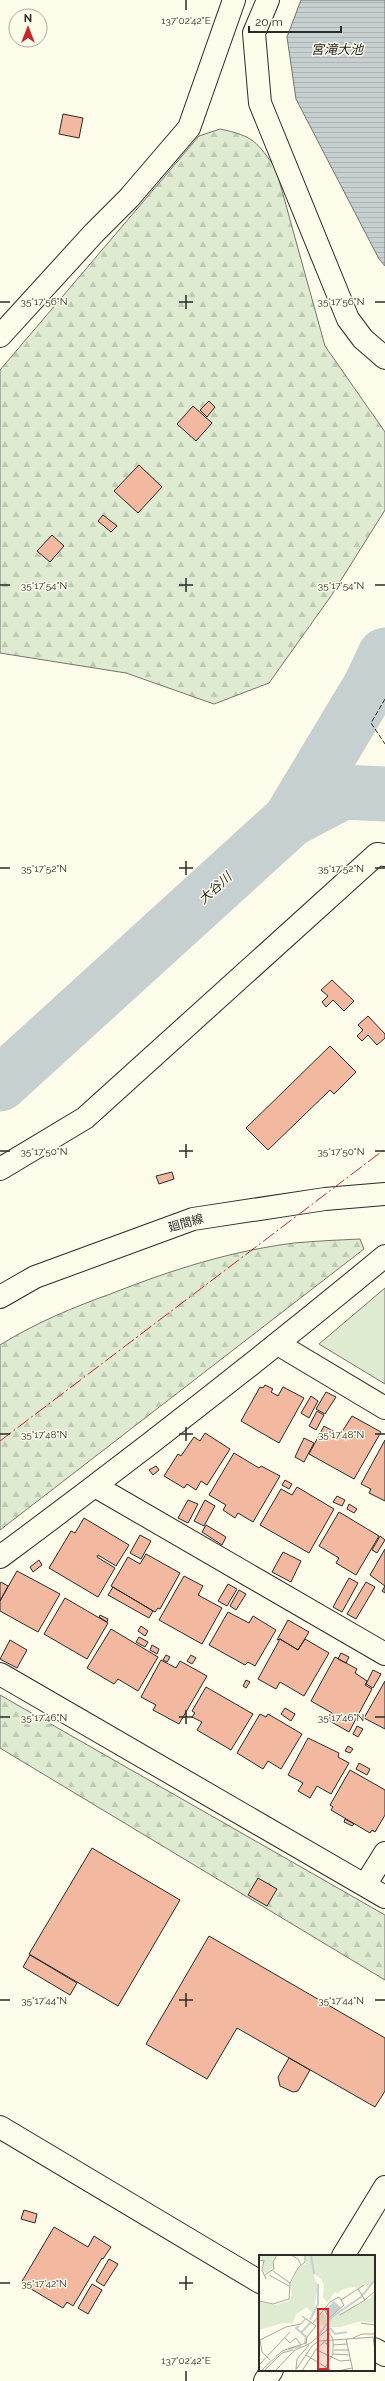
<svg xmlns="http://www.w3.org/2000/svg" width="385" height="2381" viewBox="0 0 385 2381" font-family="Raleway,'Noto Sans JP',sans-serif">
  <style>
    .forest { fill: url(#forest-firs); stroke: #74746e }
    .park { fill: #deebd1; stroke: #74746e }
    .water { fill: url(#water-rules); stroke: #74746e }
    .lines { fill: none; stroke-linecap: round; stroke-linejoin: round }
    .river { stroke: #c7d0d0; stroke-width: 55 }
    .building { fill: #f2b8a0; stroke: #2b2b2b }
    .minor-casing { stroke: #2b2b2b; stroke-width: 24 }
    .minor { stroke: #fdfbea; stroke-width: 22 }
    .fence { stroke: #2b2b2b; stroke-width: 1; stroke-dasharray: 5 2; stroke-linecap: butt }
    .power { stroke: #c62828; stroke-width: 1; stroke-dasharray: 14 3 2 3; stroke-linecap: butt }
    .ticks { fill: none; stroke: #2b2b2b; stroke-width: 1.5 }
    .labels { text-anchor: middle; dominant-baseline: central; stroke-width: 3; stroke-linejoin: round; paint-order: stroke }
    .street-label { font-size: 12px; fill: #2b2b2b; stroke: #fdfbea }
    .water-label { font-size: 13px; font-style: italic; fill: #2b2b2b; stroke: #fdfbea }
    .inset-river { fill: none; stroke: #c7d0d0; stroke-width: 2 }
    .inset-road { fill: none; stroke: #a9a89e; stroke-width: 1 }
    .view { fill: #d62828; fill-opacity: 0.15; stroke: #d62828; stroke-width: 2 }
    .inset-edge { fill: none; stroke: #2b2b2b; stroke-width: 2 }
    .ticks-label { font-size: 10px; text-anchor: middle; fill: #2b2b2b; stroke: #fdfbea; stroke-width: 3; stroke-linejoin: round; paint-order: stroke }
  </style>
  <defs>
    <pattern id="forest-firs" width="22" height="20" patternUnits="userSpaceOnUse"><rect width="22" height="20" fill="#deebd1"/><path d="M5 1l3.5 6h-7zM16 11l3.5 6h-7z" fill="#bfcab4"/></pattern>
    <pattern id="water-rules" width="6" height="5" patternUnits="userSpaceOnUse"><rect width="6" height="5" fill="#c7d0d0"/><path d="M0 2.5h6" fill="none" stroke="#abb3b3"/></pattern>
  </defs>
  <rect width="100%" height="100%" fill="#fdfbea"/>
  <!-- forest -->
  <path class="forest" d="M220,129C254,136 257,142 276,169L325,346L385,432V510L331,596L269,683L214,704L126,673L0,653V370L199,136Z
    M360,1239L364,1249L0,1530V1345C35,1323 74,1307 113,1293C171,1270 231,1251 294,1243C316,1241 338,1240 360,1239Z
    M0,1695L385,1915V1980L0,1748Z"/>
  <!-- park -->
  <path class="park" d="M385,1288V1384L319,1344Z"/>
  <!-- water -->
  <path class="water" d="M301,0H385V266L379,259L296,99L287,37Z"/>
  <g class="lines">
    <!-- river -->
    <path class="river" d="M290,820L343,792L385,794
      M0,1084L290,820L371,685L385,655"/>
  </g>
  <!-- building -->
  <path class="building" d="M63,114L83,118L79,138L59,134Z
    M209,401L215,407L207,417L200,410Z
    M193,406L212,423L196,441L177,424Z
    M139,465L162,487L138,513L114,491Z
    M103,515L117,526L111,532L98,521Z
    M52,535L64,546L50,562L37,551Z
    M332,980L354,1001L344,1011L333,1000L326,1007L322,1002L328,996L321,990Z
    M368,1016L385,1034V1038L377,1045L368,1035L362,1041L357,1036L363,1030L358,1025Z
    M330,1046L356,1072L334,1094L330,1090L268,1150L246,1128Z
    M172,1172L174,1179L159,1184L156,1176Z
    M265,1385L273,1389L271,1392L278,1396L283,1387L304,1398L279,1443L241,1421L260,1387L263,1388Z
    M326,1392L336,1397L325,1414L316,1409Z
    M311,1396L318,1401L309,1418L301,1413Z
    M317,1411L324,1415L316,1430L309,1426Z
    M352,1416L381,1432L354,1479L309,1454L324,1426L340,1435Z
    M205,1433L230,1449L207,1485L201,1481L196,1490L187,1484L184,1488L164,1476L178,1454L181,1456L194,1437L200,1441Z
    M304,1438L314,1443L304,1462L295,1457Z
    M385,1440V1501L369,1493L371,1489L361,1484Z
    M234,1453L259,1468L261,1466L280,1476L253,1522L238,1513L235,1518L223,1510L226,1505L209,1495Z
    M156,1466L159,1470L153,1475L149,1470Z
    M285,1480L292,1484L289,1489L282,1485Z
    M297,1487L334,1509L309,1553L260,1525L281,1489L292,1495Z
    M337,1496L345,1500L342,1506L333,1502Z
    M188,1500L198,1504L188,1523L178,1518Z
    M205,1500L215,1506L204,1526L194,1521Z
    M349,1504L357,1509L354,1513L347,1509Z
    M339,1512L379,1536L356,1575L336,1563L339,1558L319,1546Z
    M84,1518L129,1545L116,1566L98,1555L97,1557L115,1568L98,1597L49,1568L71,1531L75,1533Z
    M206,1525L226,1537L222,1545L202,1532Z
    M140,1535L151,1541L141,1559L130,1553Z
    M380,1536L385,1540L377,1553L372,1550Z
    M385,1549V1593L382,1591L385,1586L370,1575Z
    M283,1552L301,1561L291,1582L272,1572Z
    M146,1554L180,1573L160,1609L158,1608L155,1612L111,1586L128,1557L140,1564Z
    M39,1560L42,1565L33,1572L30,1567Z
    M17,1571L60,1594L38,1632L0,1611V1601Z
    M184,1576L203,1586L198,1595L222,1608L202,1644L159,1620Z
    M349,1578L358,1583L342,1612L333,1607Z
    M1,1582L8,1586L0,1601V1584Z
    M366,1582L375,1587L356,1619L347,1614Z
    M228,1584L237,1589L227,1606L218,1601Z
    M113,1587L153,1611L149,1618L108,1595Z
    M239,1590L246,1594L236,1610L230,1606Z
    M65,1598L108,1623L87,1659L44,1634Z
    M228,1612L249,1623L253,1616L276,1630L255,1666L248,1662L245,1665L209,1645Z
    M100,1615L108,1619L107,1622L99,1617Z
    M288,1620L309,1632L298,1650L280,1639L277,1640Z
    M141,1626L148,1631L145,1636L138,1631Z
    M111,1629L158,1657L138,1691L118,1679L114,1684L87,1668Z
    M139,1637L148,1642L145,1647L136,1642Z
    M280,1639L298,1650L305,1639L329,1653L304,1696L280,1682L276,1689L258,1679Z
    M10,1640L27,1650L17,1668L0,1659Z
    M152,1645L159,1649L157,1654L150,1650Z
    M341,1653L349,1657L346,1663L338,1659Z
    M166,1655L170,1657L167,1662L163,1660Z
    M191,1655L196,1658L192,1664L187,1661Z
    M335,1657L357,1669L355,1673L367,1681L365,1685L372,1689L349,1732L328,1720L332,1713L311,1701Z
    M161,1660L176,1668L180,1661L207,1676L179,1724L153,1710L156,1705L141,1697Z
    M373,1670L381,1674L373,1688L366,1684Z
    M246,1680L250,1682L246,1688L243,1686Z
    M385,1681V1729L364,1718Z
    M206,1687L253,1714L231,1750L197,1730L202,1722L192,1717L195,1713L192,1711Z
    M285,1708L295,1714L291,1721L281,1714Z
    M260,1714L266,1717L268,1714L302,1734L281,1769L268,1761L263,1769L237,1753Z
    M357,1726L363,1729L358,1737L353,1734Z
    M308,1738L339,1753L338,1757L349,1763L331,1794L317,1786L310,1798L298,1791L303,1783L288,1775Z
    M348,1746L353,1749L350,1753L345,1751Z
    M359,1763L370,1769L367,1775L356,1769Z
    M350,1770L385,1790V1815L375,1832L372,1830L370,1833L331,1810L333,1807L330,1805Z
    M345,1819L354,1824L352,1826L344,1822Z
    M92,1848L180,1900L118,2006L29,1954Z
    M258,1878L277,1889L267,1906L248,1895Z
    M209,1936L385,2038V2091L375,2107L237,2028L207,2079L146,2044Z
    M30,1955L77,1983L70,1995L23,1967Z
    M289,2058L310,2070L298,2091L293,2092L280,2086L278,2077Z
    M24,2210L37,2214L35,2223L21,2219Z
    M54,2227L88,2247L94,2236L111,2247L103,2259L102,2258L73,2306L67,2302L63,2308L21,2283Z
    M109,2259L118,2264L104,2286L96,2281Z
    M92,2284L102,2290L88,2314L78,2308Z"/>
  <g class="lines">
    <defs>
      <path id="minor" d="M268,0L254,33L260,103L348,319L363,339L385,358
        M0,336L94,233L129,198L189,128L234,0
        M0,1169L85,1118L377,854L385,855
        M0,1297L35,1277L193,1219L325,1199L385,1194
        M278,1344L385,1408
        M95,1486L385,1654
        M0,1557C131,1460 259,1360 385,1256
        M0,1674L385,1897
        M365,1885L385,1853
        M0,2127L260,2282
        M343,2256L385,2187
        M374,2349L385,2355
        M265,2381L272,2370"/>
    </defs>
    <!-- minor casing -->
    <use href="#minor" class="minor-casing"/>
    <!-- minor -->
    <use href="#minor" class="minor"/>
    <!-- fence -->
    <path class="fence" d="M385,699L371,723L385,744"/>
    <!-- power -->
    <path class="power" d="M0,1441L385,1149"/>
  </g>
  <!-- ticks -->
  <path class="ticks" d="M186,0V10M186,295V309M0,302H10M179,302H193M375,302H385M186,578V592M0,585H10M179,585H193M375,585H385M186,861V875M0,868H10M179,868H193M375,868H385M186,1144V1158M0,1151H10M179,1151H193M375,1151H385M186,1427V1441M0,1434H10M179,1434H193M375,1434H385M186,1710V1724M0,1717H10M179,1717H193M375,1717H385M186,1993V2007M0,2000H10M179,2000H193M375,2000H385M186,2276V2290M0,2283H10M179,2283H193M186,2371V2381"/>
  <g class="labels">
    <!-- street labels -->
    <g class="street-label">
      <text transform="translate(186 1223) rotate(-16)">廻間線</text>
    </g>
    <!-- water labels -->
    <g class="water-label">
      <text x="337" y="49">宮滝大池</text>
      <text transform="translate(215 888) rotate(-42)">大谷川</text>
    </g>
  </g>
  <!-- overview -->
  <g transform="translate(259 2255)">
    <rect width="116" height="116" fill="#fdfbea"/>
    <path d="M0,0H17L13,4L15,13L10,14V17L7,18L4,16L5,4L0,5ZM47,0H116V24L109,32L105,30L99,34L96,32L84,34L78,39L76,37L68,47L64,42L65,30L62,24L54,18L59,31L54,59L48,52L37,59L34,68H24L0,75V47L16,50L30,46L33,40L31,30L40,13L47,9ZM116,37V68L102,66L81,72H70V64L112,43ZM64,57L69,66L64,71L56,67Z" fill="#deebd1"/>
    <path d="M75,46L82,53L70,62L66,55Z" fill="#c7d0d0"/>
    <path class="inset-river" d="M52,0L55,19M51,65L59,49V29M40,71L37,73L47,82L46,88M67,74H72L76,79L88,77M42,78L52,67M58,82L73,62L102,42L116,25M29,94L42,91"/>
    <path class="inset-road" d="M32,0L39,4L42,10M0,6L5,5L3,15L7,24M14,16L31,28M6,20L15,14L14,7L18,0M10,20L30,31M99,34L106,45L116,36M0,46L14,49L30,44L31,28L39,13L46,7V0M65,54L70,63L85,50L82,45M81,60L106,45M43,61L57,71L48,82L47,89M54,68L71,47L80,42L82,45L105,30M102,68L116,70M114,82L116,96M26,83L31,88L37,83L42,90M94,83L103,79H116M87,84L94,116M66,88L70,90L68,101M74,90L88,89M58,95L81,106L92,105M75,95H89M74,99L91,100M47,100L73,116M11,105L3,97L1,85L27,72L42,69L47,63M0,110L31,77M37,114L38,104L50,90M2,116L23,96L47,88M5,116L23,98L34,95M16,116L36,95L50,89L68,75L74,84M36,116L53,91L60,86L116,82M43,116L58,93L69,84M64,116L74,99V84M79,116L93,113"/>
    <path class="view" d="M59,54H69V114H59Z"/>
    <rect width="116" height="116" class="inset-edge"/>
  </g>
  <g class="ticks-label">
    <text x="186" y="24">137°02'42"E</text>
    <text x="44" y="305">35°17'56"N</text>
    <text x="341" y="305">35°17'56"N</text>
    <text x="44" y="589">35°17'54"N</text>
    <text x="341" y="589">35°17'54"N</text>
    <text x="44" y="872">35°17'52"N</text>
    <text x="341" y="872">35°17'52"N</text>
    <text x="44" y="1155">35°17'50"N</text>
    <text x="341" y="1155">35°17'50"N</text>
    <text x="44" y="1438">35°17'48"N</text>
    <text x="341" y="1438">35°17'48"N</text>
    <text x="44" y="1721">35°17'46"N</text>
    <text x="341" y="1721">35°17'46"N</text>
    <text x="44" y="2004">35°17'44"N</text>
    <text x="341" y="2004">35°17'44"N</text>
    <text x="44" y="2287">35°17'42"N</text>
    <text x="186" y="2364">137°02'42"E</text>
  </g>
  <!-- north arrow -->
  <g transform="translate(28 28)"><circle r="19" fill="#fdfbea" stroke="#a9a89e"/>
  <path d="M0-3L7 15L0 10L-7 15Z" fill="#c62828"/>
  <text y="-6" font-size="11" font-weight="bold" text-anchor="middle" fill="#2b2b2b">N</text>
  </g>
  <!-- scale -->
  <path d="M249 26v6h92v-6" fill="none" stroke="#2b2b2b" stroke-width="2"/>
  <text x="255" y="26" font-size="12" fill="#2b2b2b" stroke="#fdfbea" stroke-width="3" paint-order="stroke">20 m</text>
</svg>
